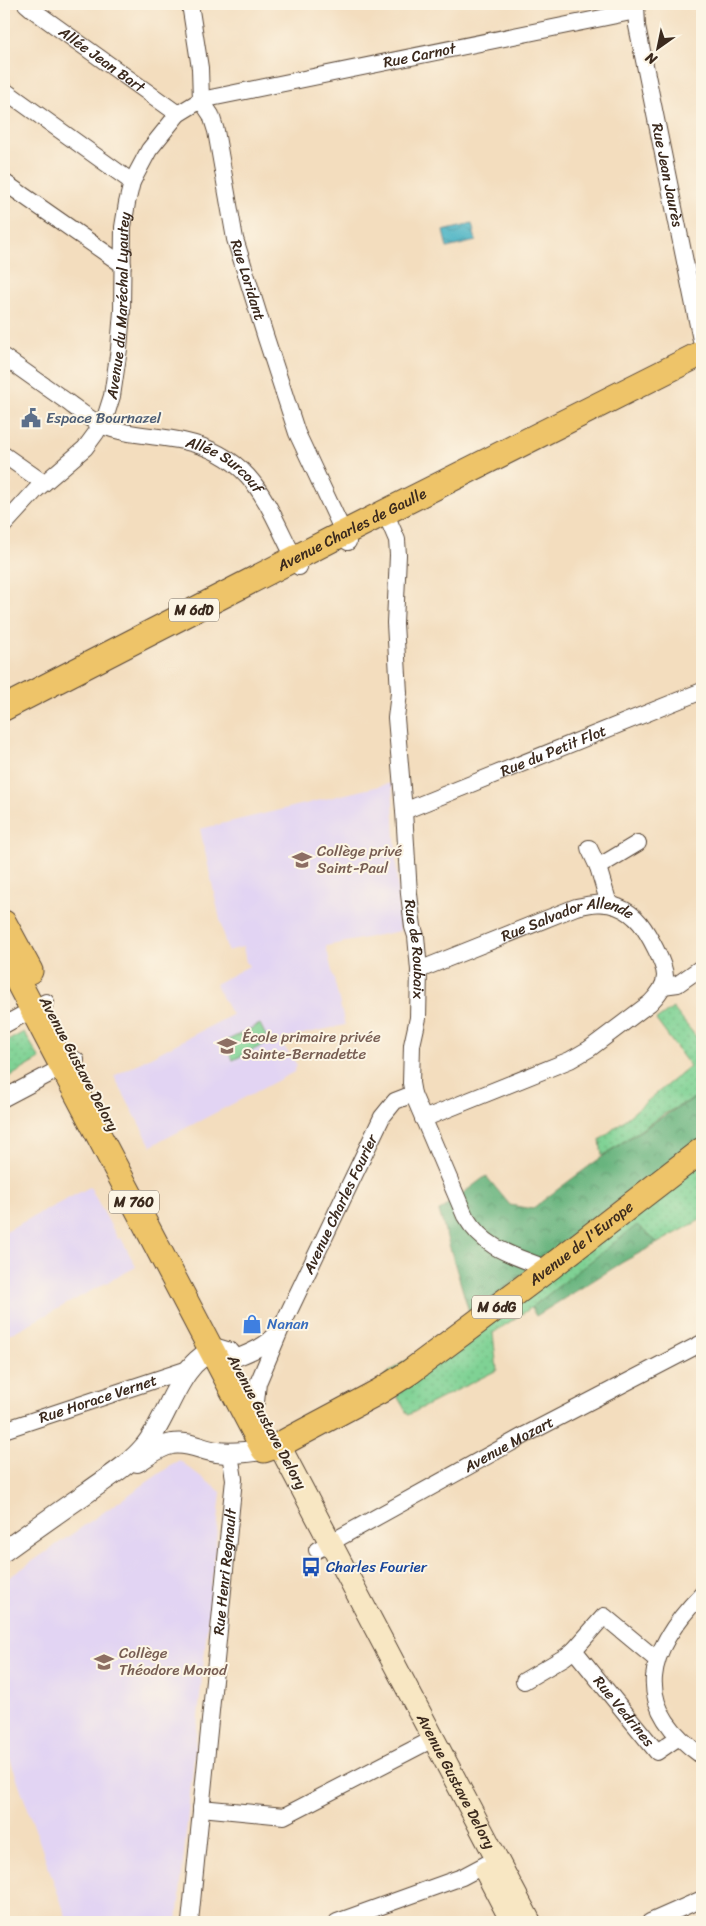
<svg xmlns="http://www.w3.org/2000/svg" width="706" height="1926" viewBox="0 0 706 1926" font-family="Sriracha,sans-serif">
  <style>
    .built { fill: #e2d4f3 }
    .grass { fill: url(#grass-dots); stroke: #5d7e59 }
    .forest { fill: url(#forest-crowns); stroke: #516f4e }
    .green { fill: #7fd294; stroke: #5d7e59 }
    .water { fill: url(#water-waves); stroke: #416e71 }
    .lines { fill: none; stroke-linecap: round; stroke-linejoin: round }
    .minor-casing { stroke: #574536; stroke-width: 18 }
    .tertiary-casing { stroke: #574536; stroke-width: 22 }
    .secondary-casing { stroke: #574536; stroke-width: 24 }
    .primary-casing { stroke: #574536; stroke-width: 27 }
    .minor { stroke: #fff; stroke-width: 16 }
    .tertiary { stroke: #fff; stroke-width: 20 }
    .secondary { stroke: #f8e7c3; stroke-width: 22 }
    .primary { stroke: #eec469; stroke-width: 25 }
    .labels { text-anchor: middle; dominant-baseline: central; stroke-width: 4; stroke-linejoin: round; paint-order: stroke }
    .shield { fill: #fcf5e5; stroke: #75675a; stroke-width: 1 }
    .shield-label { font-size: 14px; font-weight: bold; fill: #3b2a1e }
    .street-label { font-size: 15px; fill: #3b2a1e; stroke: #fcf5e5 }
    .service-label { font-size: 15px; fill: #4e5e75; stroke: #fcf5e5; text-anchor: start }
    .education-label { font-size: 15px; fill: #785e54; stroke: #fcf5e5; text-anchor: start }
    .shop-label { font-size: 15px; fill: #366cbe; stroke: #fcf5e5; text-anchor: start }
    .transit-label { font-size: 15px; fill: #164399; stroke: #fcf5e5; text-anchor: start }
  </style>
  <defs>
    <pattern id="grass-dots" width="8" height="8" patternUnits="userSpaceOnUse" patternTransform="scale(1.25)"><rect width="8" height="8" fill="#7fd294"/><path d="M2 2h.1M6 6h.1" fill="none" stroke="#6fb47f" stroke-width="1.8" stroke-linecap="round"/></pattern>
    <pattern id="forest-crowns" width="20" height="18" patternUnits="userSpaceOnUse" patternTransform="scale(1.25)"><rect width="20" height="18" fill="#67b47e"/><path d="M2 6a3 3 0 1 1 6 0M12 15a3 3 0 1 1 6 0" fill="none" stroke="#569367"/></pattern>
    <pattern id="water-waves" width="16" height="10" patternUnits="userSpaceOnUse" patternTransform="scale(1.25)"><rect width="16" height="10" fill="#47b2c4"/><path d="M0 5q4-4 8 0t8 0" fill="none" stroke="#3c919f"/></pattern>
  </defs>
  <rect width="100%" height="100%" fill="#fcf5e5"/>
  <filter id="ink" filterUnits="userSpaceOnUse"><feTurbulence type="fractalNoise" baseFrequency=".02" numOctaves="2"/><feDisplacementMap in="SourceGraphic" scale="10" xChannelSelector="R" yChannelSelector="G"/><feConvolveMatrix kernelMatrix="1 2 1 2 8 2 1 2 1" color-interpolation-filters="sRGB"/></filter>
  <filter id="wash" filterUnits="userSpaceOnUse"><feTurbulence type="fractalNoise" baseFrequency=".0096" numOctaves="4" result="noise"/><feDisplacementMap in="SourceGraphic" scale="20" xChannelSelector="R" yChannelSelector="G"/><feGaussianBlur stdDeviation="1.12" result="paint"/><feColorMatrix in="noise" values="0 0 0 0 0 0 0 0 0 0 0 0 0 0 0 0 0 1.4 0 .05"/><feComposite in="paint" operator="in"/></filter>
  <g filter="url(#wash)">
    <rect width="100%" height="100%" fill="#f3ddbe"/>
    <!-- built -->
    <path class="built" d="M392,783L400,931L326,946L345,1025L289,1037L280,1041L297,1065L294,1072L151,1146L114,1076L232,1015L215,984L249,966L246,962L243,947L227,951L200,829Z
      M90,1187L118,1239L121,1238L136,1267L14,1332L4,1335V1232Z
      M179,1460L221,1492L177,1922H68L4,1742V1581Z"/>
    <!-- grass -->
    <path class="grass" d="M673,1008L702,1044V1094L664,1114L602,1156L600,1140L690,1066L656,1020Z
      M24,1032L40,1059L4,1080V1043Z
      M702,1138V1219L658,1243L637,1226L531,1308L493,1333L497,1370L408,1415L385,1375L439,1338Z"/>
    <!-- forest -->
    <path class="forest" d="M702,1094V1138L563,1242L470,1315L439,1211L486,1176L510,1205L532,1209C587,1167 642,1126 702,1094Z
      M637,1225L658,1243L623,1262L536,1316L531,1308Z"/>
    <!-- green -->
    <path class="green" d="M260,1024L269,1042L233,1060L224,1042Z"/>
    <!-- water -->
    <path class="water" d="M472,224L476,241L447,248L443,231Z"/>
  </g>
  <g filter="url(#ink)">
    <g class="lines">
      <defs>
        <g id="minor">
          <path id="s1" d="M26,4L33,10L178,114"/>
          <path id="s2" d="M190,4L200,68L201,100L211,115L216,131L235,239L266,338L297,433L348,542"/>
          <path id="s3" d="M636,4L637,26L702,345"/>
          <path d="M4,90L132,182"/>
          <path d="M4,182L123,265"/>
          <path id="s4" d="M4,357C25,372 45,386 66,401C77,409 89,419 101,425C126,436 157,435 183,441C258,457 267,508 299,567"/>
          <path d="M4,455L44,483"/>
          <path id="s5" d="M385,512L397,540L398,555L395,623L399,693L396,718L404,811L409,894L413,927L416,936L419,970L418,1018L412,1045L411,1083L413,1094L465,1216C485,1250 513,1255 548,1269"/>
          <path id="s6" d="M4,525L36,490L85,448L96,433L106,415L112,396L119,349L122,311L123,227L127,203L132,182L149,150L178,114L201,100L636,11"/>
          <path id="s7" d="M404,811L702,691"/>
          <path d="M589,848L598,867L609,904"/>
          <path d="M598,867L638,843"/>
          <path id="s8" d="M419,970L576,907C590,904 604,901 618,907C626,910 635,917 640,923C648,933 665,964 665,976C665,987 657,996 650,1003L589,1049L570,1060L423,1119"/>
          <path d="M663,986L678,984L702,967"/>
          <path d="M4,1025L46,1002"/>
          <path d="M4,1098L76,1060"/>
          <path d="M220,1365C240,1355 261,1351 276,1334"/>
          <path id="s9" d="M256,1402L258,1383L282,1326L382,1117L395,1101L413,1094"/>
          <path id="s10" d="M4,1430L191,1368"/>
          <path id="s11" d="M317,1550L527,1434L702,1343"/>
          <path d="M702,1594C647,1650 629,1705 702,1756"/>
          <path id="s12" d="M574,1650L657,1752L679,1737"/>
          <path d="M524,1681L565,1657L574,1650L604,1616L657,1660"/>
          <path d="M201,1808L284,1816L433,1739"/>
          <path id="s13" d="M190,1922L234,1479L230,1454"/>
          <path d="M337,1922L462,1877L494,1860"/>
          <path d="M650,1922L702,1899"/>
        </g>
        <path id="tertiary" d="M137,1462C148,1456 159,1446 172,1444C188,1441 202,1450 217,1452C233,1454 248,1452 264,1450
          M4,1551C32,1531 60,1511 88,1492C107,1478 129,1465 144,1447C169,1418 178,1361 217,1349L230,1353"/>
        <g id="secondary">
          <path id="s14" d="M279,1445L530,1922"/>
          <path d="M486,1872L512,1922"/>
        </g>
        <g id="primary">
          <path id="s15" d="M4,708L344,533L702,353"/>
          <path d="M4,923L30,971"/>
          <path id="s16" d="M4,955L264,1450L279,1445L305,1431L380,1391L410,1372L548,1269L702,1150"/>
        </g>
      </defs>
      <!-- minor casing -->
      <use href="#minor" class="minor-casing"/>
      <!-- tertiary casing -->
      <use href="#tertiary" class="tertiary-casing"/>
      <!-- secondary casing -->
      <use href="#secondary" class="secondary-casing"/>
      <!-- primary casing -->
      <use href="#primary" class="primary-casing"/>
      <!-- minor -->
      <use href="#minor" class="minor"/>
      <!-- tertiary -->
      <use href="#tertiary" class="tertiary"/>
      <!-- secondary -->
      <use href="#secondary" class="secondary"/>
      <!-- primary -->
      <use href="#primary" class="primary"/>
    </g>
  </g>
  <!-- icons -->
  <defs>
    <symbol id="civic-bare" viewBox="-9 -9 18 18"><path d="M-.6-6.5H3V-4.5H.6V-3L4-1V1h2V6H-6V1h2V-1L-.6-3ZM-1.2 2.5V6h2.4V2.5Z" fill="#5c6f8a" stroke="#fcf5e5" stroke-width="2.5" paint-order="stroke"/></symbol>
    <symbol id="school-bare" viewBox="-9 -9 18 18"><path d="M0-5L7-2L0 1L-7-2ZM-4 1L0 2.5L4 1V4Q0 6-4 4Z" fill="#8d6e63" stroke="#fcf5e5" stroke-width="2.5" paint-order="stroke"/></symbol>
    <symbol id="shop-bare" viewBox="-9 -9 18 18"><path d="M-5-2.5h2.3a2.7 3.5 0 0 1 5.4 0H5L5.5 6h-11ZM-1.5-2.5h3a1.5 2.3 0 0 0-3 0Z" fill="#3f7fe0" stroke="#fcf5e5" stroke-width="2.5" paint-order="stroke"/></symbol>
    <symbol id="bus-bare" viewBox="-9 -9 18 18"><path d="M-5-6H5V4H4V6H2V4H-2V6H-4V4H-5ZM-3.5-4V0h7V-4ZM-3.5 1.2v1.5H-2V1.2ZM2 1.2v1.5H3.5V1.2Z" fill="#1a4fb4" stroke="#fcf5e5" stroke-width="2.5" paint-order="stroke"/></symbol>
  </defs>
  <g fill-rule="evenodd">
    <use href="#civic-bare" x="17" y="404" width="28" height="28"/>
    <use href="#school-bare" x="288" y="846" width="28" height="28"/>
    <use href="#school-bare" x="213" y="1032" width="28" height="28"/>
    <use href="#shop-bare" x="238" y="1310" width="28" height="28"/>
    <use href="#bus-bare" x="297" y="1553" width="28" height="28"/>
    <use href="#school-bare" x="90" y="1648" width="28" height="28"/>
  </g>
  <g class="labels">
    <!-- shield labels -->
    <g class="shield">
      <rect x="169" y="598.5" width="50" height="23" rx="4"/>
      <rect x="109" y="1190.5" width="50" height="23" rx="4"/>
      <rect x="472" y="1295.5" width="50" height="23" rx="4"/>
    </g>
    <g class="shield-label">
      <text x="194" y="610">M 6dD</text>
      <text x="134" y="1202">M 760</text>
      <text x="497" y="1307">M 6dG</text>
    </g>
    <!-- street labels -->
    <g class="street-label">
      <text stroke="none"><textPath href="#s6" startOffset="719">Rue Carnot</textPath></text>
      <text stroke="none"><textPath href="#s1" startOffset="94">Allée Jean Bart</textPath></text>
      <text stroke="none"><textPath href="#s3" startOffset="174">Rue Jean Jaurès</textPath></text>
      <text stroke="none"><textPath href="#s2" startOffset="284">Rue Loridant</textPath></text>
      <text stroke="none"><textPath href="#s6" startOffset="262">Avenue du Maréchal Lyautey</textPath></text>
      <text stroke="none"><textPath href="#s4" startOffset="251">Allée Surcouf</textPath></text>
      <text stroke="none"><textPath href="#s15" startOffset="391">Avenue Charles de Gaulle</textPath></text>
      <text stroke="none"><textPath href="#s7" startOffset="161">Rue du Petit Flot</textPath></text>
      <text stroke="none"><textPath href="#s8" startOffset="159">Rue Salvador Allende</textPath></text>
      <text stroke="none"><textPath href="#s5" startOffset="441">Rue de Roubaix</textPath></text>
      <text transform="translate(79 1064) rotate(62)">Avenue Gustave Delory</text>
      <text stroke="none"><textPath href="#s9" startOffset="216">Avenue Charles Fourier</textPath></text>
      <text stroke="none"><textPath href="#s16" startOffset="939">Avenue de l'Europe</textPath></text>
      <text stroke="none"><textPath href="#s10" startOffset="99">Rue Horace Vernet</textPath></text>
      <text transform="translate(267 1422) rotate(62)">Avenue Gustave Delory</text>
      <text stroke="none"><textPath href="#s11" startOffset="219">Avenue Mozart</textPath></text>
      <text stroke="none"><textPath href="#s13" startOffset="352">Rue Henri Regnault</textPath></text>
      <text stroke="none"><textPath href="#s12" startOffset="79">Rue Vedrines</textPath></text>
      <text stroke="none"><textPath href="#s14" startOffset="380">Avenue Gustave Delory</textPath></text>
    </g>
    <!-- service labels -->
    <g class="service-label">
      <text x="46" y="418">Espace Bournazel</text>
    </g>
    <!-- education labels -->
    <g class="education-label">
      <text x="317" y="851">Collège privé<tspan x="317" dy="17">Saint-Paul</tspan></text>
      <text x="242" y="1037">École primaire privée<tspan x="242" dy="17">Sainte-Bernadette</tspan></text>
      <text x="119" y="1653">Collège<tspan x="119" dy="17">Théodore Monod</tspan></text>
    </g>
    <!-- shop labels -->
    <g class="shop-label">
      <text x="267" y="1324">Nanan</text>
    </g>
    <!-- transit labels -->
    <g class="transit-label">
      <text x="326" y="1567">Charles Fourier</text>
    </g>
  </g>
  <!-- margin -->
  <rect width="706" height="1926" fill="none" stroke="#fcf5e5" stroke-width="20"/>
  <!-- north arrow -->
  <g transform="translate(658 48) rotate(213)" stroke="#fcf5e5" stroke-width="4" paint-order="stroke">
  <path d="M0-4L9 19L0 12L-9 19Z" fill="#3b2a1e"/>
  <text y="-8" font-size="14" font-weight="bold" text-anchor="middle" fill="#3b2a1e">N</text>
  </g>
</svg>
